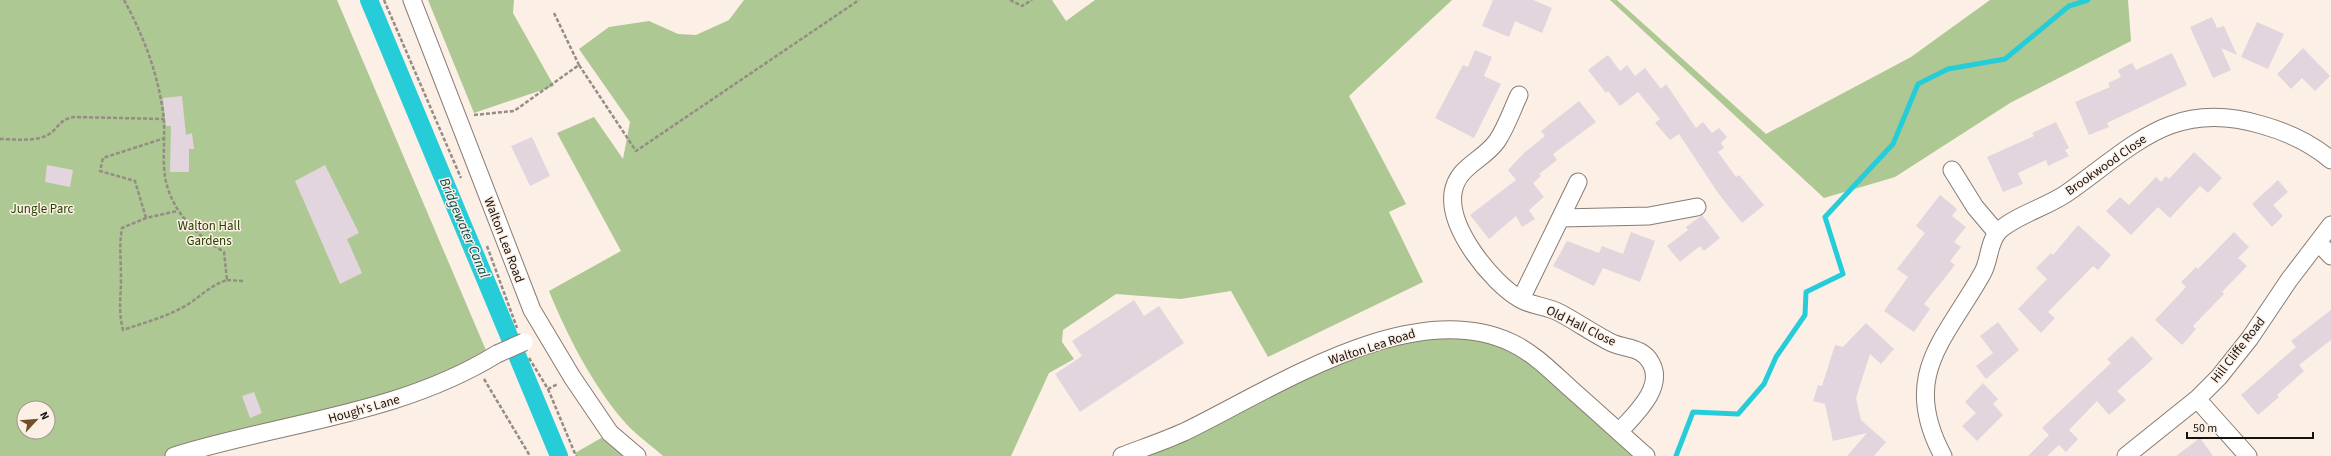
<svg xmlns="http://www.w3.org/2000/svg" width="2331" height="456" viewBox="0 0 2331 456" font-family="'Source Sans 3',sans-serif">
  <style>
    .green { fill: #adc892; fill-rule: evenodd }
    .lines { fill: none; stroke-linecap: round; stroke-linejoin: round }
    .stream { stroke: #26cdd8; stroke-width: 5 }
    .canal { stroke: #26cdd8; stroke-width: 18 }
    .building { fill: #e3d5de }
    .minor-casing { stroke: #877c73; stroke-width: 19 }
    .path { stroke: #958c85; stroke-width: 2.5; stroke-dasharray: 4 2; stroke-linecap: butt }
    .minor { stroke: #fff; stroke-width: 17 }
    .minor-bridge-casing { stroke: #877c73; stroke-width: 19; stroke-linecap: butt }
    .minor-bridge { stroke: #fff; stroke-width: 17 }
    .labels { text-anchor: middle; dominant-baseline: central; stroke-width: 3; stroke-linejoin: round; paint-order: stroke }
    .street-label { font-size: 13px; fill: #16120e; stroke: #fcefe5 }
    .park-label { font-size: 13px; fill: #274100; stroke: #fcefe5 }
    .water-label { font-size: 14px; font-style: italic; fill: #01494e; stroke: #fcefe5 }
  </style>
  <rect width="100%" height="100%" fill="#fcefe5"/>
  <!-- green -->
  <path class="green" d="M0,0H337L488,355L395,396L179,456H0ZM24,408H48V432H24Z
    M428,0H514L513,13L554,86L474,113Z
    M744,0H1052L1066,21L1095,0H1452L1349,96L1406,204L1389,212L1423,282L1268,357L1231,291L1181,299L1116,294L1063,330L1062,342L1074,359L1049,373L1011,456H663C650,444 633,433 622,419C591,382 567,335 549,291L621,251L557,133L594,117L623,159L630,122L579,49L609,27L649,21L678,34L696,35L729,20Z
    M1610,0H1617L1766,134L1911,57L1990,0H2128L2131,41L2010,103L1895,177L1824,198Z
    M1411,332L1513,343L1646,456H1122Z
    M610,433L637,456H576L575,453Z"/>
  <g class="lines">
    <!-- stream -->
    <path class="stream" d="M1676,456L1693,412L1738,414L1764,384L1776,357L1805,315L1806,292L1843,274L1825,217L1893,144L1918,84L1948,69L2005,59L2069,6L2088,0"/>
    <!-- canal -->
    <path class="canal" d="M369,0L559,456"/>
  </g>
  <!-- building -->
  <path class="building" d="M1493,0H1533L1552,8L1542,33L1515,21L1509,37L1482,26Z
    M2212,17L2217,28L2224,26L2237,55L2221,48L2231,70L2213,78L2190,27Z
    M2257,22L2284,34L2268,69L2241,57Z
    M2303,48L2330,76L2315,91L2302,78L2291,89L2277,74Z
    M1475,50L1492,57L1484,76L1501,84L1474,138L1435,118L1463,65L1468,67Z
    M2172,53L2187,85L2107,123L2109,127L2089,135L2075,102L2110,87L2108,83L2121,77L2118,70L2132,63L2136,70Z
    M1608,55L1620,71L1627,65L1635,76L1645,68L1661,89L1666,84L1696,128L1703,122L1712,133L1719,128L1727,137L1721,143L1724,148L1718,152L1736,177L1739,175L1764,205L1742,223L1718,193L1679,134L1670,140L1655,123L1660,119L1638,92L1620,106L1608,91L1606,93L1588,70Z
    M182,96L186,135L192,133L194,149H189V172H170L171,126H166L163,98Z
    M1579,101L1596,122L1553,154L1557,160L1539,174L1541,176L1533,183L1544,197L1529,210L1535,219L1522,227L1516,216L1489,239L1470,215L1516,180L1508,170L1524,153L1545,136L1541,131Z
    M2056,122L2069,148L2065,150L2069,156L2048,166L2046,160L2018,173L2023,184L2003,192L1987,157L2034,136L2032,133Z
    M532,137L550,176L530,186L511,146Z
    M2194,152L2222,178L2208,193L2200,186L2170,218L2158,207L2131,235L2106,211L2120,197L2129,205L2156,177L2161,182L2166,176L2169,179Z
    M47,165L73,170L70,187L45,182Z
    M325,165L359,233L347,239L362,273L340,284L295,181Z
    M2278,180L2288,192L2273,205L2283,216L2272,227L2252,204Z
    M1940,195L1957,209L1952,216L1966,227L1954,242L1961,247L1950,261L1955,265L1924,304L1930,309L1914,332L1884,311L1908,277L1897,269L1925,233L1916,226Z
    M1702,215L1720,238L1704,251L1700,246L1680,262L1667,246L1688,230L1686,227Z
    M2078,225L2111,255L2098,270L2093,266L2048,312L2055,318L2041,333L2018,309L2047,279L2036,268L2051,253L2053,255Z
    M1631,232L1655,241L1640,282L1603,268L1594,286L1553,266L1567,241L1599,253L1602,246L1623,254Z
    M2234,232L2249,247L2238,258L2247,266L2222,292L2224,294L2193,326L2196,329L2182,345L2155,320L2186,287L2181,282L2196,267L2198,269Z
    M1134,300L1144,316L1159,306L1184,343L1080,412L1055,374L1082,356L1072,341Z
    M2331,310V340L2299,365L2304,371L2277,395L2279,397L2258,415L2241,395L2296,347L2291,341Z
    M1998,322L2019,350L1986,379L1976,366L1993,353L1980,336Z
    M1866,323L1894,349L1881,364L1870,354L1856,398L1861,420L1886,442L1874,456H1847L1867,433L1833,441L1825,404L1813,401L1818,385L1822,386L1835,345L1843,347Z
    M2132,336L2153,359L2117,391L2126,400L2109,415L2097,401L2069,430L2078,439L2066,452L2059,445L2047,456H2028L2049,435L2042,428L2111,363L2107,359Z
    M1983,383L1998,399L1993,404L2003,415L1977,441L1962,426L1976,413L1965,402Z
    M254,392L262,413L250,418L242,396Z
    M2200,438L2213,456H2176Z"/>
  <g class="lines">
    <defs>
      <path id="minor" d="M412,0L532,310L572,377L610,433L637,456
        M1519,95C1512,110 1506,128 1497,141C1483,161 1457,166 1453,193C1448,228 1491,282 1520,299C1532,306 1547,306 1560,313C1577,322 1594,334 1612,343C1626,349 1643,347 1651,363C1665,388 1634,415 1619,432
        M1952,170L1975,207L1997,233
        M1561,218L1649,216L1697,207
        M2318,242L2331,256
        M1521,299L1578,182
        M2197,399L2248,456
        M174,456C283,422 398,415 497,354
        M1122,456C1143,448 1164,441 1184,432C1273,389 1412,295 1512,343C1534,353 1553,373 1571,389C1596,411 1621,434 1646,456
        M1943,456C1900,376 1944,341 1982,274C1990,261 1988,242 1999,231C2014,216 2047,207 2067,193C2134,146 2173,98 2262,125C2287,132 2311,143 2331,160
        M2126,456L2197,399L2219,377L2250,338L2289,280L2331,225"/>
    </defs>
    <!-- minor casing -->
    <use href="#minor" class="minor-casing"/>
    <!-- path -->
    <path class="path" d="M124,0C142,33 156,68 162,106C166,126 163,146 164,167C166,206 193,233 224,252L227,280C212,285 203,294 190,303C170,316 146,322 123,330C118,310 121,297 121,278C121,260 119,245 122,228L146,218L177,211
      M384,0L461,178
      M1010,0L1022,6L1032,0
      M554,13L579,65
      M474,115L514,111L579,65L636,151L859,0
      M0,139C16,139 39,143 52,132C60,125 61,119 74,117L164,119
      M146,218L135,181L100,171L103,158L165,138
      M487,246L517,328
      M227,280L243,281
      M529,358L548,389L558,384
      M484,379L530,456
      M548,389L576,456"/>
    <!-- minor -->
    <use href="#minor" class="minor"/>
    <defs>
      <path id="minor-bridge" d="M497,354L524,342"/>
    </defs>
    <!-- minor-bridge casing -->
    <use href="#minor-bridge" class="minor-bridge-casing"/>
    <!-- minor-bridge -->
    <use href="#minor-bridge" class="minor-bridge"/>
  </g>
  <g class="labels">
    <!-- street labels -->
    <g class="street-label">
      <text transform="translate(2106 165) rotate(-35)">Brookwood Close</text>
      <text transform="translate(504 240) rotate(69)">Walton Lea Road</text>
      <text transform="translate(1581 326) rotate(26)">Old Hall Close</text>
      <text transform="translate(1372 347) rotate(-18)">Walton Lea Road</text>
      <text transform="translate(2238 350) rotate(-52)">Hill Cliffe Road</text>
      <text transform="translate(364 409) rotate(-16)">Hough's Lane</text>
    </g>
    <!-- park labels -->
    <g class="park-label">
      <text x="42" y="209">Jungle Parc</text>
      <text x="209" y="226">Walton Hall<tspan x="209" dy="15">Gardens</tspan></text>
    </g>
    <!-- water labels -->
    <g class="water-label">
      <text transform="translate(464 228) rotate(67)">Bridgewater Canal</text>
    </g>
  </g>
  <!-- north arrow -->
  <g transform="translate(36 420) rotate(64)"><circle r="19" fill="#fcefe5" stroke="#a0978f"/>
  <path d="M0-3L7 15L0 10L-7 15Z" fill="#724f28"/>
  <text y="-6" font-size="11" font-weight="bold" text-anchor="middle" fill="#16120e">N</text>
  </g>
  <!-- scale -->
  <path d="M2187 432v6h126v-6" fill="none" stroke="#16120e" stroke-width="2"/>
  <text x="2193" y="432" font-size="12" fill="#16120e" stroke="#fcefe5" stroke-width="3" paint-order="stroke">50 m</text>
</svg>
